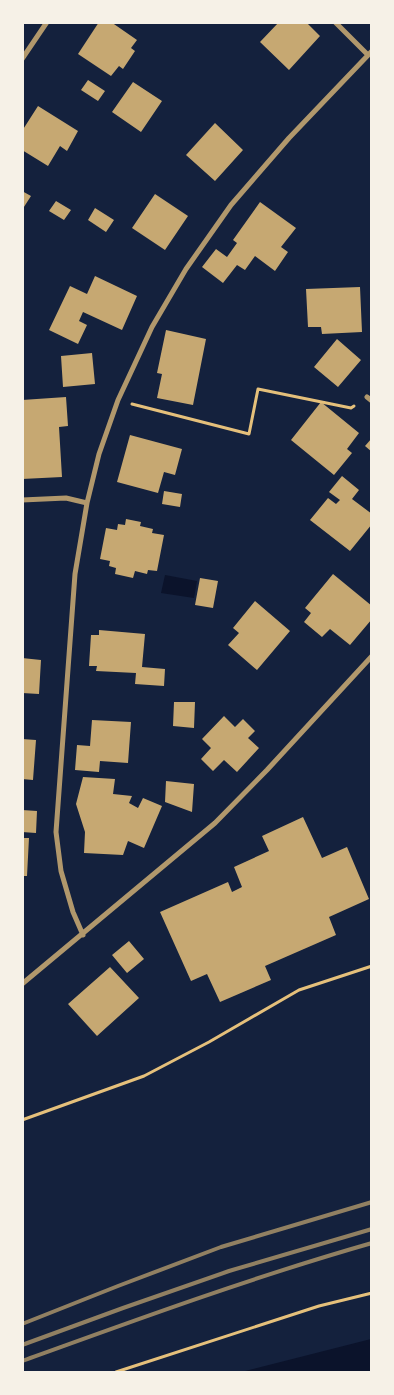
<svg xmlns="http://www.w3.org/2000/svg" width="394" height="1395" viewBox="0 0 394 1395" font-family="Spectral,serif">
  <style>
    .water { fill: #0b132b }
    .building { fill: #c6a872 }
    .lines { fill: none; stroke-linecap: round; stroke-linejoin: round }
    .path { stroke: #e5c07b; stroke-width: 3 }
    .minor { stroke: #b1986c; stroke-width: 5 }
    .rail { stroke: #918062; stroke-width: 4 }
  </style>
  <rect width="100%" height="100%" fill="#14213d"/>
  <!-- water -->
  <path class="water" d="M165,575L197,581L194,598L161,593Z
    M371,1339V1372H241Z"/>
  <!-- building -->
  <path class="building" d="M99,22H111L137,40L131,48L135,51L123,69L119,66L111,76L78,54Z
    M279,22H306L320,36L289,70L260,42Z
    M88,80L105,91L98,101L81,90Z
    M133,82L162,101L141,132L112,112Z
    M38,106L78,131L67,151L60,146L48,166L22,150V131Z
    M215,123L243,150L215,181L186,155Z
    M22,191L31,196L22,210Z
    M155,194L188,216L165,250L132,228Z
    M56,201L71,210L64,220L49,211Z
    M260,202L296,228L281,247L288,252L275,271L255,256L245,270L237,265L223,283L202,267L216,249L227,257L237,243L233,240Z
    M95,208L114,220L106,232L88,220Z
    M95,276L137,296L122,330L83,312L79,321L87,325L78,344L49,330L70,286L87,294Z
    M360,287L362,332L322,334L321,327H308L306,289Z
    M166,330L206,339L193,405L157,398L162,374L157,373Z
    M337,339L361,360L338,387L314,367Z
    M92,353L95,384L63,387L61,356Z
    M66,397L68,426L59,427L62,477L22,479V400Z
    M321,402L359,433L347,449L352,453L334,475L291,440Z
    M130,435L182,449L175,475L164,472L158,493L117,482Z
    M372,438V452L365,446Z
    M342,476L359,490L352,499L372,514V524L350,551L310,520L328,498L336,504L340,500L329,492Z
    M164,491L182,494L180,507L162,504Z
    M126,519L141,522L140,526L153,529L152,533L164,535L157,571L148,570L147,574L135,571L133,578L115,574L116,568L109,566L110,561L100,559L106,528L117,530L118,524L125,525Z
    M333,574L372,606V619L350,645L330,629L322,637L304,622L311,613L305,608Z
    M200,578L218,581L213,608L195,605Z
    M255,601L290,631L257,670L228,645L239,633L233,628Z
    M99,630L145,634L142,667L165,669L164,686L135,684L136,673L96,671L97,666H89L91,635H99Z
    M22,658L41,660L39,694L22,693Z
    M174,702H195L194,728L173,726Z
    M224,716L235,727L243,719L255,731L248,738L259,748L237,772L224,760L213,771L201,759L211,748L202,739Z
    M92,720L131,722L128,763L100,761L99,772L75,770L77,745L90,746Z
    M22,739L36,740L33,780L22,779Z
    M83,777L115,779L113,794L132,796L129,803L138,808L143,798L162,806L144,848L128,841L123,855L84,853L85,832L76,804Z
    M166,781L194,784L192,812L165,802Z
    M22,810L37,811L36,833L22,832Z
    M303,817L322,858L347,847L369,899L329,917L336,935L265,966L271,980L220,1002L207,974L191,981L160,912L228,882L232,892L242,887L234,867L269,851L262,836Z
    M22,838H29L27,876H22Z
    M129,941L144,959L127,973L112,955Z
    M110,967L139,998L97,1036L68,1004Z"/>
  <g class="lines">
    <!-- path -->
    <path class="path" d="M132,404L249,434L258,389L351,408L354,406
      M22,1120L144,1076L209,1042L299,990L372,966
      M116,1372L319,1306L372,1293"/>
    <!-- minor -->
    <path class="minor" d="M335,22L368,55
      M22,59L47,22
      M367,397L372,401
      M22,500L66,498L87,503
      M83,935L73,912L61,871L56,832L75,574L87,503L99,454L118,400L152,327L186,269L231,205L289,138L372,51
      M22,984L215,823L267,770L372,656"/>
    <!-- rail -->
    <path class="rail" d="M22,1324L118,1286L221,1247L372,1202
      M22,1345L123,1308L229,1271L372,1229
      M22,1361C138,1319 253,1277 372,1243"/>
  </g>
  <!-- border -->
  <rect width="394" height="1395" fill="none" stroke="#f6f1e7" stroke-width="48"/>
</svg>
